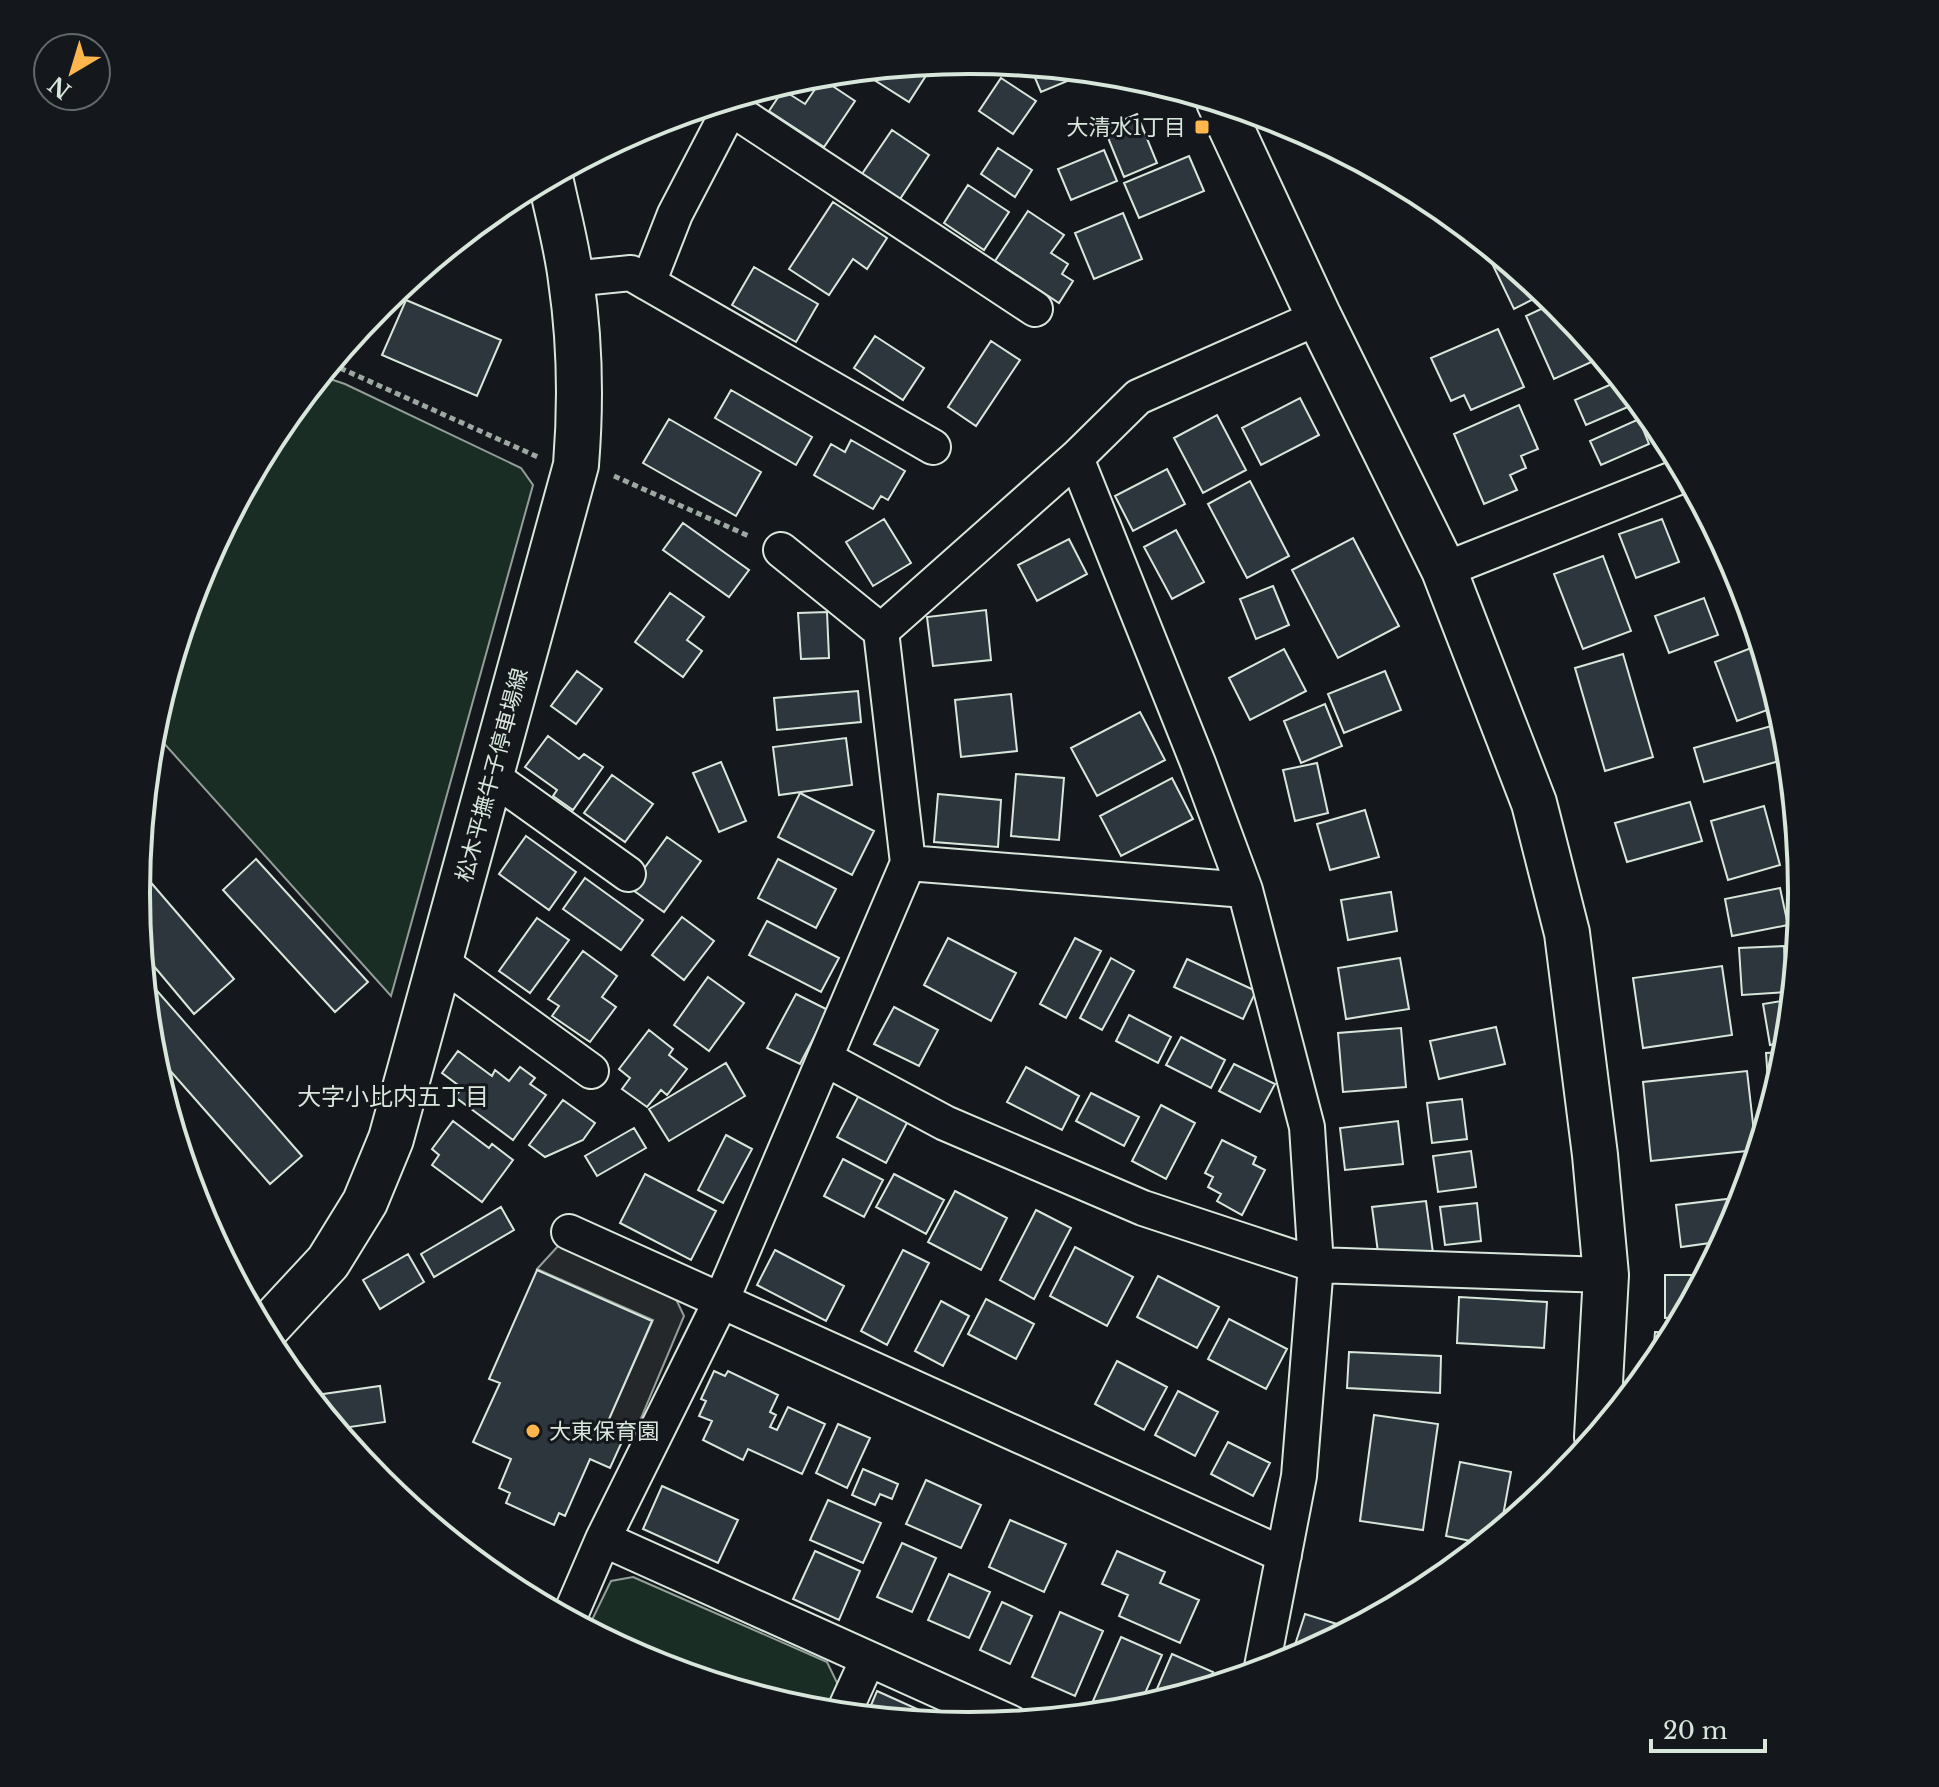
<svg xmlns="http://www.w3.org/2000/svg" width="1939" height="1787" viewBox="0 0 1939 1787" font-family="'Libre Baskerville','Noto Sans JP',serif">
  <style>
    .green { fill: #1a2d24; stroke: #939e99; stroke-width: 2 }
    .parking { fill: #24282b; stroke: #939e99; stroke-width: 2 }
    .building { fill: #2c363c; stroke: #d8e6dc; stroke-width: 2 }
    .lines { fill: none; stroke-linecap: round; stroke-linejoin: round }
    .street-casing { stroke: #d8e6dc; stroke-width: 38 }
    .secondary-casing { stroke: #d8e6dc; stroke-width: 48 }
    .path { stroke: #9da8a2; stroke-width: 5; stroke-dasharray: 6 4; stroke-linecap: butt }
    .street { stroke: #14181c; stroke-width: 34 }
    .secondary { stroke: #14181c; stroke-width: 44 }
    .poi-dot { fill: #ffb74d; stroke: #14181c; stroke-width: 3 }
    .labels { text-anchor: middle; dominant-baseline: central; stroke-width: 6; stroke-linejoin: round; paint-order: stroke }
    .poi-label { font-size: 22px; fill: #d8e6dc; stroke: #14181c; text-anchor: end }
    .street-label { font-size: 22px; fill: #d8e6dc; stroke: #14181c }
    .neighbourhood-label { font-size: 24px; fill: #d8e6dc; stroke: #14181c }
    .rim { fill: none; stroke: #d8e6dc; stroke-width: 4 }
  </style>
  <rect width="100%" height="100%" fill="#14181c"/>
  <!-- green -->
  <path class="green" d="M321,376L345,384L521,468L533,485L391,996L152,730L200,574L277,430Z
    M633,1577L827,1662L843,1695L835,1714L806,1711L650,1663L587,1630L611,1581Z"/>
  <!-- parking -->
  <path class="parking" d="M559,1245L675,1297L684,1316L634,1435L607,1423L653,1320L537,1269Z"/>
  <!-- building -->
  <path class="building" d="M913,66L927,74L909,102L860,71Z
    M1030,66L1074,70L1077,77L1041,92Z
    M1001,78L1036,101L1013,134L979,111Z
    M822,79L855,101L824,147L769,111L783,90L805,104Z
    M1137,114L1157,163L1124,177L1104,128Z
    M892,130L929,155L900,199L862,174Z
    M998,148L1032,170L1015,197L981,174Z
    M1104,150L1117,181L1071,200L1058,169Z
    M1189,156L1204,191L1139,218L1124,183Z
    M968,185L1009,212L984,250L944,223Z
    M833,202L887,238L867,269L853,259L829,295L789,269Z
    M1028,211L1064,235L1051,253L1068,264L1062,274L1073,281L1059,303L995,261Z
    M1123,213L1142,259L1094,279L1075,233Z
    M1495,252L1545,293L1514,309L1488,255Z
    M754,267L818,304L796,342L732,305Z
    M406,300L501,340L477,396L382,355Z
    M1556,302L1591,343L1598,359L1554,379L1526,316Z
    M1498,329L1524,387L1471,410L1464,395L1451,401L1431,358Z
    M875,336L924,368L903,400L854,368Z
    M991,341L1020,360L976,426L948,407Z
    M1621,380L1637,403L1586,425L1575,400Z
    M731,390L812,437L796,465L715,418Z
    M1300,398L1319,435L1261,465L1242,428Z
    M1519,405L1538,449L1521,456L1526,468L1510,475L1517,490L1484,504L1454,434Z
    M1217,415L1246,470L1203,493L1174,438Z
    M669,419L761,472L736,516L643,463Z
    M1639,419L1649,444L1601,465L1590,441Z
    M851,440L905,471L888,500L881,496L873,509L814,475L831,444L845,452Z
    M1167,469L1185,504L1133,531L1115,496Z
    M1250,481L1289,556L1247,578L1208,504Z
    M884,519L911,563L873,586L846,542Z
    M1662,519L1679,562L1636,578L1619,534Z
    M683,523L749,570L729,597L663,550Z
    M1176,530L1204,582L1172,599L1144,547Z
    M1353,538L1399,626L1338,658L1292,570Z
    M1069,539L1087,574L1037,601L1018,565Z
    M1603,556L1631,631L1583,649L1554,574Z
    M1273,586L1289,625L1256,639L1240,599Z
    M670,593L704,617L687,640L702,651L683,677L635,642Z
    M1704,598L1718,635L1669,653L1655,616Z
    M986,610L991,660L933,666L927,617Z
    M827,612L829,658L801,659L798,613Z
    M1751,648L1773,708L1737,721L1715,662Z
    M1284,649L1306,691L1250,720L1229,678Z
    M1623,654L1653,757L1605,771L1575,668Z
    M577,671L602,689L576,724L551,706Z
    M1385,671L1401,710L1344,733L1328,694Z
    M858,691L861,722L777,730L774,698Z
    M1011,694L1017,751L961,757L955,700Z
    M1325,704L1342,746L1301,763L1284,721Z
    M1140,712L1165,760L1097,796L1071,748Z
    M1782,723L1790,758L1704,782L1694,748Z
    M548,736L579,759L584,754L603,767L573,810L553,796L557,790L525,767Z
    M846,738L852,785L779,795L773,747Z
    M721,762L746,821L719,832L693,773Z
    M1317,763L1328,813L1295,821L1283,770Z
    M1016,774L1064,778L1059,840L1011,836Z
    M612,775L653,804L625,842L584,813Z
    M1172,778L1193,819L1121,856L1100,816Z
    M800,793L874,831L852,875L778,837Z
    M938,794L1001,800L998,847L934,842Z
    M1690,802L1702,841L1627,862L1615,823Z
    M1764,806L1780,865L1728,880L1711,821Z
    M1365,810L1379,857L1330,870L1317,824Z
    M526,836L576,872L549,910L499,874Z
    M667,837L701,861L664,912L630,888Z
    M256,859L368,982L335,1012L223,890Z
    M778,859L836,889L816,928L758,898Z
    M147,878L234,979L194,1014L142,952L136,893L137,887Z
    M585,878L643,920L621,950L563,909Z
    M1780,888L1788,925L1732,936L1725,899Z
    M1391,892L1397,931L1348,940L1341,900Z
    M682,917L714,941L684,980L652,955Z
    M537,918L569,940L530,993L499,971Z
    M767,921L839,958L821,992L749,955Z
    M948,938L1016,973L991,1021L924,985Z
    M1075,938L1101,951L1066,1018L1040,1004Z
    M1784,946L1786,992L1742,995L1739,948Z
    M583,951L617,976L602,997L616,1007L590,1042L552,1016L559,1006L548,999Z
    M1111,958L1134,971L1102,1030L1080,1018Z
    M1400,958L1409,1009L1346,1019L1338,968Z
    M1187,959L1256,991L1243,1019L1174,987Z
    M1722,966L1732,1035L1643,1048L1633,978Z
    M144,976L302,1156L270,1184L151,1049Z
    M708,977L744,1003L709,1051L674,1025Z
    M796,994L828,1010L800,1064L767,1048Z
    M1793,999L1788,1042L1770,1045L1763,1004Z
    M894,1007L938,1030L919,1066L874,1044Z
    M1129,1015L1171,1037L1158,1063L1116,1041Z
    M1496,1027L1505,1064L1439,1079L1430,1041Z
    M1401,1028L1406,1087L1343,1092L1338,1033Z
    M649,1030L673,1049L669,1055L687,1069L667,1095L661,1090L647,1107L622,1089L630,1078L619,1069Z
    M1181,1037L1225,1060L1211,1088L1166,1065Z
    M458,1051L492,1076L495,1070L509,1081L520,1067L535,1078L530,1084L546,1095L513,1140L455,1097L462,1088L442,1073Z
    M1787,1052L1771,1110H1770L1766,1053Z
    M726,1063L745,1096L669,1141L649,1109Z
    M1234,1064L1275,1084L1260,1112L1219,1091Z
    M1026,1067L1079,1096L1062,1130L1007,1102Z
    M1747,1071L1756,1150L1651,1161L1643,1082Z
    M1091,1093L1139,1117L1124,1146L1076,1121Z
    M859,1095L908,1121L886,1163L837,1137Z
    M1462,1099L1467,1139L1432,1143L1427,1103Z
    M563,1100L595,1123L583,1140L545,1157L529,1145Z
    M1161,1105L1195,1123L1166,1179L1132,1161Z
    M453,1121L489,1148L492,1144L513,1160L482,1202L432,1165L439,1155L432,1149Z
    M1398,1121L1403,1164L1345,1170L1340,1128Z
    M634,1128L646,1148L597,1176L585,1156Z
    M726,1135L752,1149L723,1203L698,1190Z
    M1222,1140L1256,1157L1253,1164L1265,1170L1242,1215L1217,1201L1221,1194L1208,1187L1213,1177L1205,1173Z
    M1471,1151L1476,1187L1438,1192L1433,1156Z
    M843,1159L883,1180L864,1217L824,1196Z
    M645,1174L716,1211L691,1260L620,1223Z
    M894,1174L944,1200L926,1234L876,1207Z
    M955,1191L1007,1218L981,1270L928,1242Z
    M1744,1197L1739,1213L1724,1241L1681,1247L1676,1205Z
    M1426,1201L1433,1253L1379,1260L1372,1207Z
    M1477,1203L1481,1241L1445,1245L1440,1207Z
    M501,1207L514,1230L434,1277L421,1254Z
    M1036,1210L1071,1228L1034,1299L1000,1280Z
    M1075,1247L1133,1277L1107,1326L1050,1296Z
    M775,1250L844,1286L826,1321L757,1285Z
    M903,1250L929,1263L887,1345L861,1331Z
    M408,1254L424,1282L380,1309L363,1280Z
    M537,1270L652,1321L606,1426L625,1435L610,1468L590,1459L565,1516L559,1513L554,1525L506,1503L510,1493L499,1488L511,1459L473,1442L500,1383L489,1379Z
    M1665,1275H1706L1683,1317L1665,1318Z
    M1158,1276L1219,1307L1197,1348L1137,1317Z
    M1459,1297L1547,1302L1544,1348L1457,1343Z
    M986,1299L1034,1324L1016,1359L968,1334Z
    M941,1301L969,1316L943,1366L915,1351Z
    M1229,1319L1287,1349L1266,1389L1208,1359Z
    M1655,1332L1675,1333L1653,1368H1652Z
    M1349,1352L1441,1356L1440,1393L1347,1388Z
    M1117,1361L1167,1387L1144,1430L1095,1404Z
    M714,1371L725,1376L728,1371L778,1395L770,1412L776,1415L770,1427L777,1430L788,1407L825,1424L802,1474L748,1449L743,1460L703,1440L712,1421L699,1416L706,1401L701,1399Z
    M380,1386L385,1422L336,1429L309,1396Z
    M1178,1391L1218,1412L1195,1456L1155,1435Z
    M1374,1415L1438,1424L1423,1530L1360,1521Z
    M838,1424L870,1438L847,1488L816,1473Z
    M1228,1442L1270,1463L1253,1496L1211,1474Z
    M1460,1462L1511,1472L1500,1532L1485,1544L1446,1536Z
    M863,1469L898,1484L892,1499L880,1494L875,1505L852,1495Z
    M926,1480L981,1505L961,1548L906,1524Z
    M662,1486L738,1520L718,1563L643,1529Z
    M828,1500L881,1523L863,1563L810,1540Z
    M1010,1520L1066,1544L1044,1592L989,1567Z
    M902,1543L936,1558L912,1612L877,1597Z
    M815,1551L860,1571L839,1620L793,1599Z
    M1117,1551L1165,1572L1160,1583L1199,1600L1180,1643L1119,1616L1128,1595L1102,1584Z
    M949,1574L990,1592L969,1638L928,1620Z
    M1002,1602L1032,1616L1010,1664L980,1650Z
    M1060,1612L1103,1631L1075,1696L1032,1677Z
    M1305,1614L1353,1629L1297,1659L1291,1657Z
    M1121,1637L1162,1655L1138,1709L1119,1712L1093,1701Z
    M1172,1654L1213,1672L1206,1689L1150,1705Z
    M877,1691L937,1718L934,1724L866,1717Z"/>
  <g class="lines">
    <defs>
      <path id="street" d="M729,107L1035,309
        M571,279L631,273L648,283L675,214L736,97
        M648,283L933,447
        M1076,458L1198,763L1245,890L1307,1127L1316,1265L1299,1476L1261,1672
        M781,550L881,631
        M1444,570L1686,474
        M491,776L628,874
        M908,863L1245,890
        M441,962L591,1071
        M826,1059L945,1123L1143,1208L1316,1265L1606,1275
        M569,1232L1284,1555
        M603,1539L1011,1723
        M568,1620L603,1539L721,1301L908,863L881,631L1076,458L1138,397L1319,317
        M843,1714L868,1659"/>
      <path id="secondary" d="M1219,102L1319,317L1444,570L1534,803L1567,933L1595,1155L1606,1275L1597,1437
        M263,1332L328,1262L365,1202L391,1139L576,465C581,403 580,341 571,280C567,246 557,211 550,177"/>
    </defs>
    <!-- street casing -->
    <use href="#street" class="street-casing"/>
    <!-- secondary casing -->
    <use href="#secondary" class="secondary-casing"/>
    <!-- path -->
    <path class="path" d="M331,364L538,457
      M614,476L751,537"/>
    <!-- street -->
    <use href="#street" class="street"/>
    <!-- secondary -->
    <use href="#secondary" class="secondary"/>
  </g>
  <!-- markers -->
  <g class="poi-dot">
    <rect x="1194" y="119" width="16" height="16" rx="4"/>
    <circle cx="533" cy="1431" r="8"/>
  </g>
  <g class="labels">
    <!-- poi labels -->
    <g class="poi-label">
      <text x="1186" y="127">大清水1丁目</text>
      <text x="549" y="1431" text-anchor="start">大東保育園</text>
    </g>
    <!-- street labels -->
    <g class="street-label">
      <text transform="translate(492 775) rotate(-75)">松木平撫牛子停車場線</text>
    </g>
    <!-- neighbourhood labels -->
    <g class="neighbourhood-label">
      <text x="393" y="1096">大字小比内五丁目</text>
    </g>
  </g>
  <!-- crop -->
  <path d="M0 0H1939V1787H0ZM150 893a819 819 0 1 1 1638 0a819 819 0 1 1-1638 0Z" fill="#14181c" fill-rule="evenodd"/>
  <path class="rim" d="M150 893a819 819 0 1 1 1638 0a819 819 0 1 1-1638 0Z"/>
  <!-- north arrow -->
  <g transform="translate(72 72) rotate(218)"><circle r="38" fill="#14181c" stroke="#626a69" stroke-width="2"/>
  <path d="M0-6L14 30L0 20L-14 30Z" fill="#ffb74d"/>
  <text y="-12" font-size="22" font-weight="bold" text-anchor="middle" fill="#d8e6dc">N</text>
  </g>
  <!-- scale -->
  <path d="M1651 1739v12h114v-12" fill="none" stroke="#d8e6dc" stroke-width="4"/>
  <text x="1663" y="1739" font-size="24" fill="#d8e6dc" stroke="#14181c" stroke-width="6" paint-order="stroke">20 m</text>
</svg>
